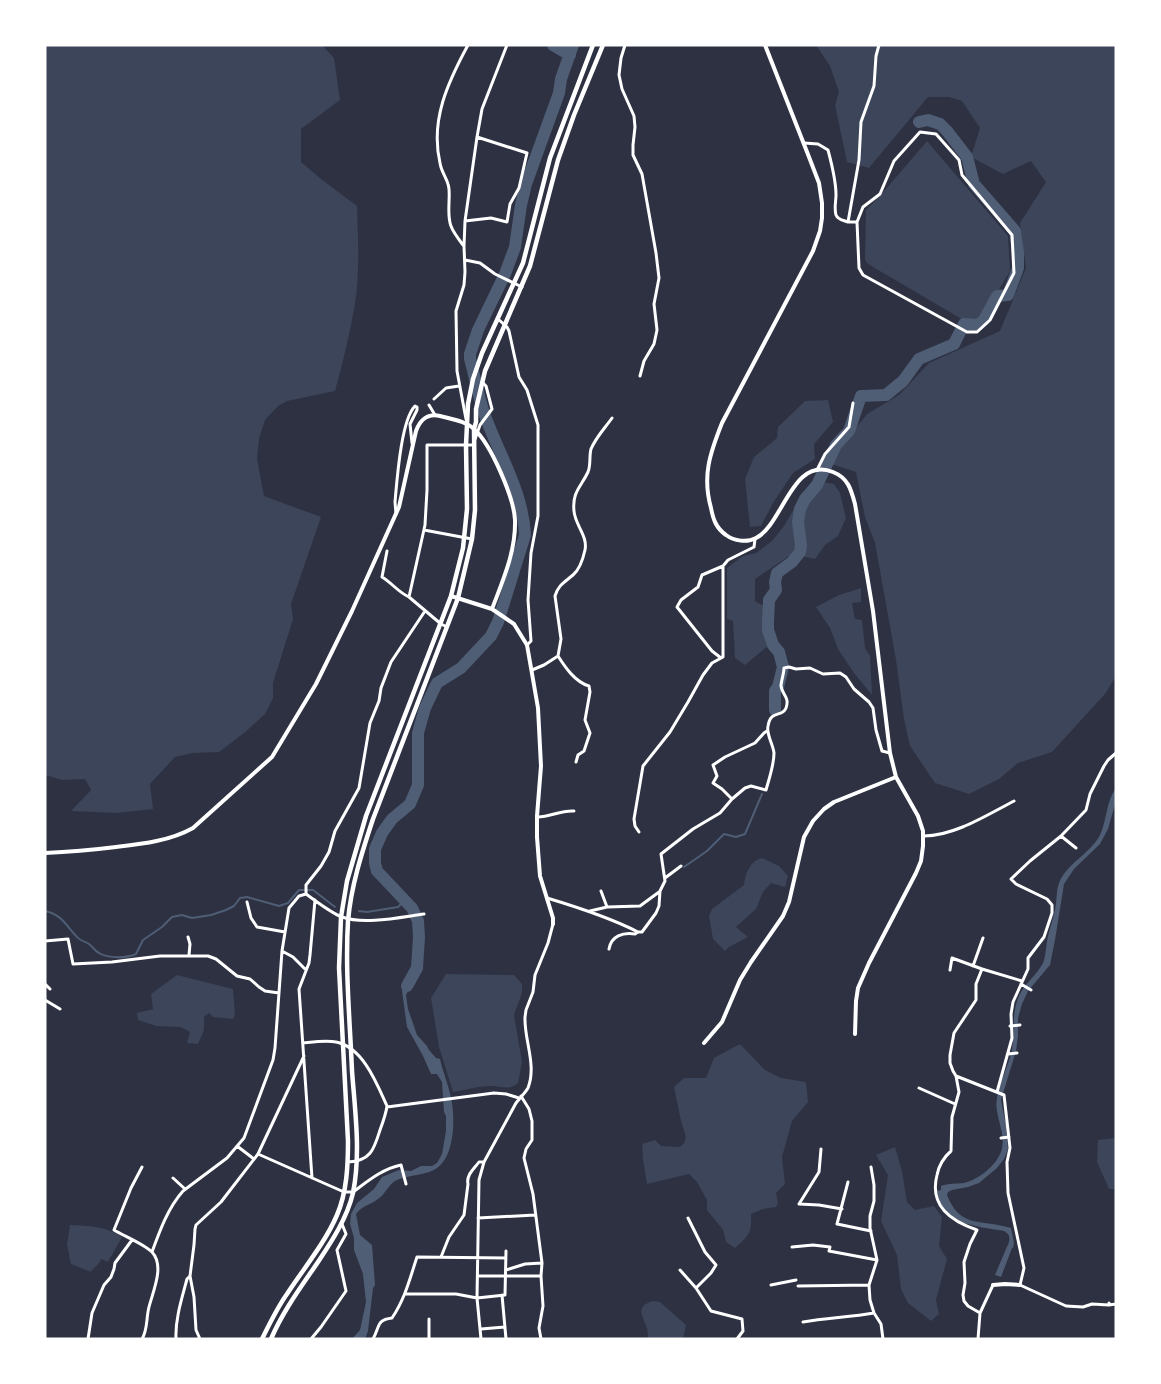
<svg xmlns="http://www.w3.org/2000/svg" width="1161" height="1384" viewBox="0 0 1161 1384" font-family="'Work Sans',sans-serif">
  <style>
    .green { fill: #3c4559 }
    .water { fill: #4f5d75 }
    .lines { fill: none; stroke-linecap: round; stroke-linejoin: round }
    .stream { stroke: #4f5d75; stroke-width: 2 }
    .river { stroke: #4f5d75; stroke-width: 12 }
    .minor { stroke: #fff; stroke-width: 3 }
    .tertiary { stroke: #fff; stroke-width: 4 }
    .secondary { stroke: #fff; stroke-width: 4.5 }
  </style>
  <rect width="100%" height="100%" fill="#2d3142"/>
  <!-- green -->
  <path class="green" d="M45,45H322L334,58L340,100L301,129V162L321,179L357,206C358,238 360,272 355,304C350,333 343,362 335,391L287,401L278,406L265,420L259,439L257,459L264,496L321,517L291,604L293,619L273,683V698L265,714L244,733L219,752L193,753L175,757L150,784L153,809L116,813L71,811L91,790L85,779L62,780L45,775Z
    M816,45H1116V676L1105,694L1052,752L1018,763L999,779L969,794L935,783L910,746L904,719L896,660L875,543L865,517L856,472L828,463L867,414L899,395L929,363L1000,331L1026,268L1020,223L1046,182L1031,161L1003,174L971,157L980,128L962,101L949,97H928L869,168L847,162L835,105L839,92L830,66Z
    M927,141L1008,236L1010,271L983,317L974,321H965L873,267L867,263L865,259L866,210L880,196Z
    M828,400L833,422L814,444L815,459L793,473L773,503L761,526L750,527L745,479L754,457L777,438L778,427L805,401Z
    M823,482L834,484L840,493L846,518L838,536L825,545L815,559L792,554L755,579V601L767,608L765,635L769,645L745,665L735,658L733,621L727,619V568L743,556L756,553L772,541L784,526L803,493L811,484Z
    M861,588V602L852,603L855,619L862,620L865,648L870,656L872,695L854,673L838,649L830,628L816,607L839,595Z
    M762,858L779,866L788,876L785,887L771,883L763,892L756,909L736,927L748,937L729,947L725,951L713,939L709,916L712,909L744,885C745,873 750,861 762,858Z
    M446,974L514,975L522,984V993L514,1015L522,1062L518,1083C509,1091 502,1086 491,1086C479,1086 465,1090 453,1092L439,1047L431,998Z
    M177,975L233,989L235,1015L233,1019L213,1017L209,1013L204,1017V1030L198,1044L187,1043L190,1032L181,1027L156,1026L138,1020L137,1013L153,1009L151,994Z
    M740,1044L765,1070L781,1078L806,1082L808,1102L792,1121L782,1157L785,1184L776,1193L778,1203L776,1207L763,1209L751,1214C752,1234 749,1235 735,1248L726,1242L723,1230L707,1210V1200L697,1182L689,1174L647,1184L643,1160L642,1144L655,1140L661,1146L680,1147L684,1143L686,1137L681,1121L674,1087L684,1078H706L714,1058Z
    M1116,1138V1189H1109L1097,1162L1098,1140Z
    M895,1147L902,1171L907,1202L915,1210L934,1206L942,1217L939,1246L947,1259L936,1300L939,1314L931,1321L908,1303L901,1289L897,1255L881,1221L888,1175L876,1155Z
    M70,1225C89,1226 106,1226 122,1237L108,1262L101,1259C100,1264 94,1267 91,1272L71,1264L67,1245Z
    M653,1301L660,1302L686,1325L683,1339H648C648,1336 648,1331 647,1329C643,1315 634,1307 653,1301Z"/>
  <!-- water -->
  <path class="water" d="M1116,788V801L1108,829L1100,844L1074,869L1064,884L1055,940L1050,965L1028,991L1022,1004L1018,1018V1036L1016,1051L1001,1100L1006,1125L1008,1149L1004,1159L997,1168L979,1183L968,1187L952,1190L948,1192L947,1195C960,1229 982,1219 1011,1228L1014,1243L1013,1248H1012L1001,1277L995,1275L1009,1242C1010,1236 1009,1234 1004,1231C975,1226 944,1225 936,1191L941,1190V1186C949,1183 956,1184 964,1183C977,1180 993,1168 999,1156C1010,1137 993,1117 997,1098C1000,1081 1008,1067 1012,1050C1015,1032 1011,1014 1019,996C1024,984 1037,975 1043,963C1046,956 1046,945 1048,936C1050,928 1053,919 1055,910C1057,901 1056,891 1059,883C1067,863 1090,854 1100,835C1107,820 1106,801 1116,788Z
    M411,971L418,972L406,995L408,1009L417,1035L427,1046L429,1050L436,1058L440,1059C443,1073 450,1088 452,1103C455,1122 454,1156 437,1168C428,1175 409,1175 397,1180C388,1184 386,1194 378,1199C369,1206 364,1204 356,1214L360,1235L372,1245L375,1285L373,1288L368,1331L365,1339H352L360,1330L366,1302L363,1274L354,1250V1238L350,1224L351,1214L357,1203L374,1189L382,1177L399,1170L411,1171L421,1166H432L437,1163L442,1154L446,1131V1116L444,1112L442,1082L437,1074H431L423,1056L407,1027L402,991Z"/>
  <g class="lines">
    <!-- stream -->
    <path class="stream" d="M684,867L707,851L724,834L736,837L745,834L762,794
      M45,911C63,915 65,925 77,937C80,941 85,941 89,944C93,947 95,951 99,953C109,959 127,958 136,954L143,940L162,927L172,917L182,915L192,918L211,915L226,910L234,906L240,898L247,897L279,906L288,903L299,890H313L335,907
      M359,911L367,912L398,907L405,900"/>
    <!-- river -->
    <path class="river" d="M553,45L570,55
      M775,710V691L778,687L783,667L779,652L773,645L768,630V622L769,600L776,590L775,582L777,573L792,562L800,552L801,546L798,522L800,509L805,499L817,485L836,445L849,431L861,396L886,395L903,381L919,359L954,344L964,324L978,325L984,320L997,296L1008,295L1018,268V252L1015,231L974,184L967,157L947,131L940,124L928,120L919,122
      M407,986L417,968L419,937L418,921L412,908L377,871L375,863V849L382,833L392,819L410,804L418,785V733L425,708L437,683L461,668L491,636L498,622L525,535C523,491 498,453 484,413C478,395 475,377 470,359V354L478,330L505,274L515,247L521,205L526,184L559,93L561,79L573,45"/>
    <!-- minor -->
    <path class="minor" d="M625,45L621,58L619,75L622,89L634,116L635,127L633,145V155L642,174L656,253L659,278L654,304L657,330L654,344L644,361L640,376
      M920,132L936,134L959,160L962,175L1012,235L1014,273L990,320L977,332H967L863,275L859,268L857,222L863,207L880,194L894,161Z
      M804,143L818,144L828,150C832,165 836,180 836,195C836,201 834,208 836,215C838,220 843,220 848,222
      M465,221L491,218L507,222L510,204L519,188L527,153L477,137
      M857,222H848L859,160L861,122L874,86L876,56L879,45
      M463,245C450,228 448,224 449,203C449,197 450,190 448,184C446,177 441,171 440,163C430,120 448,82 468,45
      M465,260L480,263L495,274L522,287
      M498,319L507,327L509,331L519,377L527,390L538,425V516L531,553L528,600L531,641L527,645
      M434,399L446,388L459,386
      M429,405L435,415
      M466,419L457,371L456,311L464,285L465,272L464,246L465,221L477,137L482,109L507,45
      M817,470L825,454L849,427L853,403
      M396,514L395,502C397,480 401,420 415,406L417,407V410L410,424L412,443
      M424,530L472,539
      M387,551L382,577C392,583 398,592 409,597
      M447,627L441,624L409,597L425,525L427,490V445H473L480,425L492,409L486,386L482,382
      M721,658L712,651L677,607L681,600L698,587L702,575L723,566L728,560L754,547L755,539
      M532,670L544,665L558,656
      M576,762L578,755L584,751L590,733L585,720L590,692L589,686C575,682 565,667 558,656L561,639L555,596C558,585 565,582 573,575C580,569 583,559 585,550C588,536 575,525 574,511C572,492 581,487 588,472C591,465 589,456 591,449C596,437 605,428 612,418
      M732,799L722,789L713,783L717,776L713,765L725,757L755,743L764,733L767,731
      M538,817C550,817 561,810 574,811
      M639,832L635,826L634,819L643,766L670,732L688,702L703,675L712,663L723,657V566
      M924,836C954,836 987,815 1014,801
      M1061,836L1076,848
      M665,878L681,866
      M601,891L607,907
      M306,894V885L321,866L329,852L335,831L359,788L370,723L379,701L381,688L391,662L425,611
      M306,894C316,901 331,913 342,917C364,925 401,917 424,914
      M547,898C577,907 609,917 638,932
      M247,902L251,918L257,927L285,932
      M590,911L607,907L640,906L659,892
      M188,937L190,944L189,955
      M45,941L68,939L73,964L112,962L160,956H208L216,959L237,976L250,979L259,987L265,991L279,993
      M609,949C611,936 623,932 635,934L638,932H642L656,913L659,906L660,891L665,881L661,854L693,829L720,813L732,799L745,788L751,786L766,790C769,779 774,765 774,753C773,744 766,734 768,726C771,709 782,718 786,708C790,697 782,695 781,686C781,682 784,673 784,668L789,667L796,669L810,668L823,674L840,673L846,677L854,689L869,702L873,708L876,730L882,751L890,753
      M282,951L293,957L306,970
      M973,966L983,938
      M950,970L952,958L982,969L1022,981
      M45,984L50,989
      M1021,984L1031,990
      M45,1000L60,1009
      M1010,1026L1020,1025
      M303,1043C313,1042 326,1040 336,1042C363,1047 377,1084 387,1106C386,1114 383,1122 380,1130C374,1149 371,1161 348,1162
      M1008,1054L1017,1053
      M956,1076L1004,1095L1010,1148L1007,1162L1008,1193L1024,1268L1020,1285L1066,1306L1083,1307L1092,1304L1109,1305
      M919,1088L955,1104
      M997,1092L1012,1038L1011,1014L1013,1002L1028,969V958L1044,937L1052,913V905L1047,899L1016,884L1011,879L1030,861L1061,836L1086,810L1090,794L1104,766L1108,760L1116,753
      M521,1096L529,1109L532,1121V1140L526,1149L524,1158L533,1194L542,1263L541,1276L543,1306L539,1328L541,1339
      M387,1107L494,1093L506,1094L519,1098
      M1001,1138L1009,1137
      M237,1146L254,1159
      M821,1149L819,1172L799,1204L819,1205L842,1209
      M258,1154L344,1192H353C368,1181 382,1169 401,1165L406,1184
      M142,1167L131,1188L114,1230C124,1236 144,1244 152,1252C165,1266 153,1291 149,1307C146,1318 148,1329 142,1339
      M871,1167L874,1185V1201L870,1216V1228L877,1260L869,1285L870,1300L874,1313L881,1324L883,1339
      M173,1178L185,1189
      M312,1178L299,989L309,963L310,955L315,900
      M848,1182L837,1224L871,1231
      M478,1218L535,1215
      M688,1218L705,1252L716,1265L711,1273L696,1288L711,1311L742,1319L743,1331L737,1339
      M792,1247L813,1245L830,1247L829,1251L877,1260
      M152,1252C160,1230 168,1208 183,1191L227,1158L244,1138L273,1060L275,1048L282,951L289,908L299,896L306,894
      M441,1257L449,1237L464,1215L468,1184C466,1175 474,1169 479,1162H484
      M506,1270L525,1264L542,1263
      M680,1270L696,1288
      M478,1276H541
      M771,1285L796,1280
      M798,1286L869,1285
      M406,1294H456L477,1298L505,1295L506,1251
      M502,1295L506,1339
      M1109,1303V1305L1116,1304
      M980,1313L968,1306L964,1301L963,1295L965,1283L964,1262L970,1244L977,1230C951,1221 929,1206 937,1175C939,1165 943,1158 951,1151L952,1117L959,1092L956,1076L953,1071L950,1063V1055L954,1033L976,1000V984L982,969
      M429,1319V1339
      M803,1322C827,1318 851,1317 874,1313
      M481,1329L505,1327
      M88,1339L92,1313L104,1285L111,1277L114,1269L115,1263L132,1240
      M176,1339C175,1319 182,1298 187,1279L190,1276
      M200,1339L196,1330L194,1297L190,1276L194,1245L195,1229L196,1225L221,1202L258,1154L304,1056
      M311,1339L321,1327L346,1291L337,1250L346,1234L342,1224
      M373,1339C380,1327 376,1320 392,1318C405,1299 410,1278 417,1257L506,1258
      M481,1339L477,1298L479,1180L484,1162L516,1103C520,1098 525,1093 528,1088C537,1065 524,1040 525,1017L526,1010L533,992L535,975L548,943L553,924
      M978,1339L980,1313L993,1285"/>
    <!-- tertiary -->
    <path class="tertiary" d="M765,45L809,157L819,183L822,203V218L820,231L813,251L722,423C710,453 702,476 711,508C713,519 716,528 726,535C734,541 747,543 756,538C783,525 792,455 833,472C848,478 851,489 855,504L873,611L890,753L896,777L918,816L923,831V846L921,861L916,873L869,963L858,988L856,1001L855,1034
      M451,596L492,609L514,624L527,645L538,708L541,766L537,816V837L540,876L553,918V924
      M45,853C69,852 92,850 116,847C142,844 170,841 193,828L272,757L316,684L352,611L399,507L416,431C420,420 428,413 440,416C451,419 466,421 474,429C491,444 514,498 515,520C516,551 503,580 492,609
      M704,1043L722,1022L740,980L751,962L783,916L789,902L804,837L813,821L824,809L834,802L896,777
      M993,1285L1005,1284L1020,1285"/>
    <!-- secondary -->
    <path class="secondary" d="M262,1339C270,1323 277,1308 287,1294C304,1268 325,1243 337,1215C347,1192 348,1165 348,1141L339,968L341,917L347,881L366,816L451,596L463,548L467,509L466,445L468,404L473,379L482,353L523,263L550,158L593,45
      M271,1339C283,1311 301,1287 318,1262C332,1241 347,1218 353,1193C361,1153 355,1111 352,1071C350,1021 345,971 348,921C351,886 362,852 373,819L458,598L472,539L475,510L474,429L476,422V409L485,371L530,266L558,160L574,115L603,45"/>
  </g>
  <!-- border -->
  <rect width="1161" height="1384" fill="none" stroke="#ffffff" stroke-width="93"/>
</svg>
